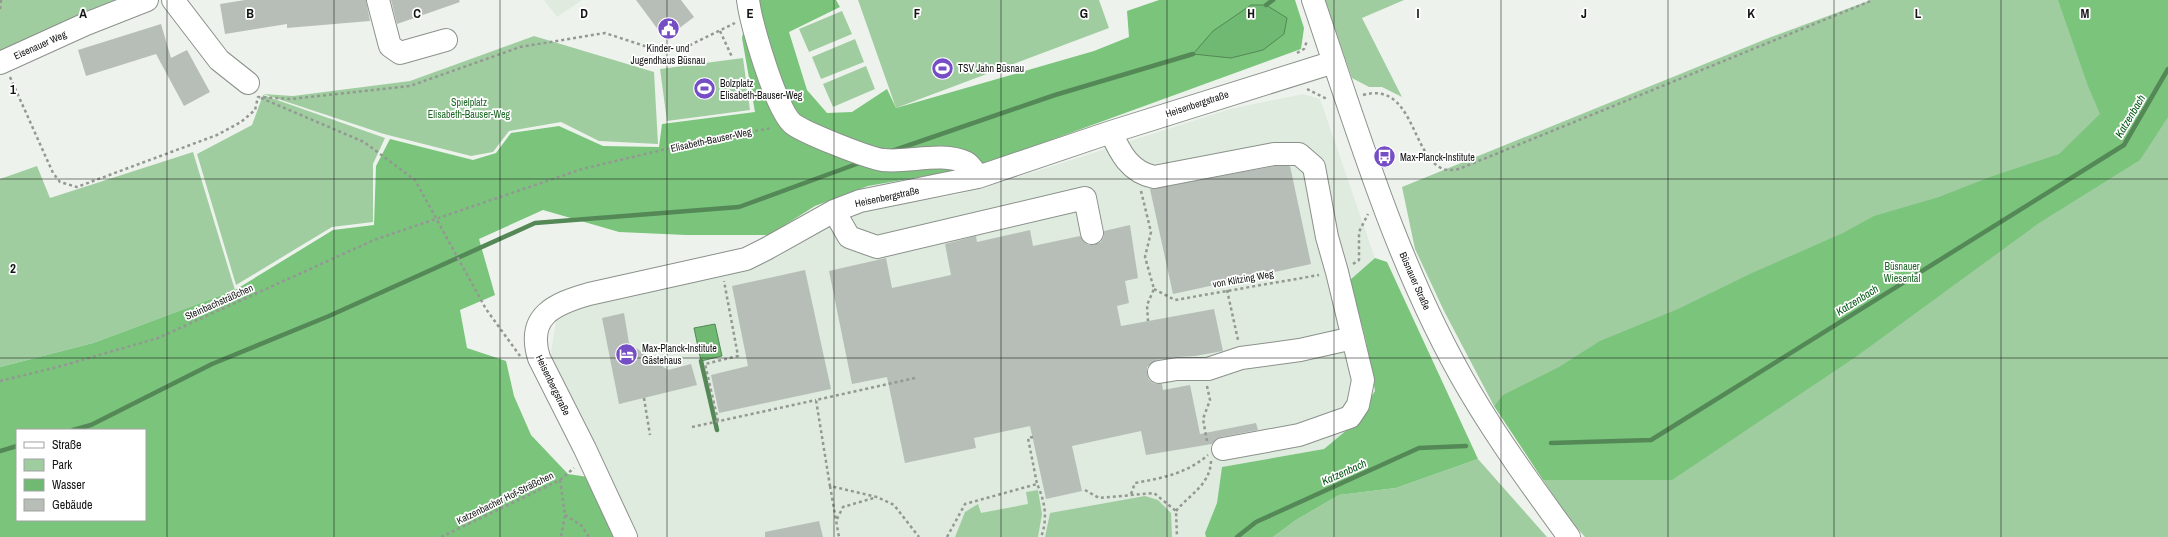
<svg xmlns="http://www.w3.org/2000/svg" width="2168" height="537" viewBox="0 0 2168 537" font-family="'Archivo Narrow',sans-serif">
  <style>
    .built { fill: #deebde }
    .green { fill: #a0cda0 }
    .forest { fill: #7ac47c; fill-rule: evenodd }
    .water { fill: #70b972; stroke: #548856 }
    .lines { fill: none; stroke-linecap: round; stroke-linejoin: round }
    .stream { stroke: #548856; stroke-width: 4.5 }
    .building { fill: #b7beb7 }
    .minor-casing { stroke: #8b918b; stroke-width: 24 }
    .path { stroke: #949893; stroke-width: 2.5; stroke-dasharray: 3 3; stroke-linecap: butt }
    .minor { stroke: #fff; stroke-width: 22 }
    .grid { fill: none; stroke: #131513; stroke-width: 1; stroke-opacity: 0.55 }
    .labels { text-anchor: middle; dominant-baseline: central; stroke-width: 3.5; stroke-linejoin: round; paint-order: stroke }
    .street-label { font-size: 10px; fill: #131513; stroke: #fff }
    .poi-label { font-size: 10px; fill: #131513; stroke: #fff; text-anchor: start }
    .park-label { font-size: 10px; fill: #1d6825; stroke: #fff }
    .water-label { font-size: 11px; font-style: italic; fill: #035713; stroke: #fff }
    .grid-label { font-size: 13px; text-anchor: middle; font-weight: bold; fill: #131513; stroke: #fff; stroke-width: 3.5; stroke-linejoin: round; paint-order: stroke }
  </style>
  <rect width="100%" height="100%" fill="#edf3ec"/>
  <!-- built -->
  <path class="built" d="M544,0H582L557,17Z
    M1303,94L1320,99L1375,258L1350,280L1366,341L1375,391L1348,429L1324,449L1222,467L1217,503L1205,533L1206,537H620L558,386L551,352L556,321L576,307L776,258L822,228L875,208L956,195L1006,181L1230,109Z"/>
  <!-- green -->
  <path class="green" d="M0,0H122L0,55Z
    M858,0H1099L1109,28L896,108Z
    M1325,0H1404L1362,18L1402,97L1382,87H1369L1352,78Z
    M1871,0H2168V537H1585L1568,518L1543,480H1561L1503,396L1494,406L1444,311L1415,249L1402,187L1771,37Z
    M842,11L852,34L809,52L799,29Z
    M534,36L654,72L658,144L599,141L561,122L509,131L493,152L471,156L384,134L263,94L293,96L410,81Z
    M855,39L864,62L821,79L812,57Z
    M743,58L750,110L667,121L660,69Z
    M866,66L875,89L833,107L823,84Z
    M263,95L385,138L373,164V222L332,227L236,285L197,154L252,125Z
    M193,152L235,290L93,343L0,367V179L37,166L50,198Z
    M1478,459L1547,537H1273L1296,520L1339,495L1396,488Z
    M1038,490L1042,514L1038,537H955L965,512L978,504L981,513L1028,504L1026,492Z
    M1145,496L1158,500L1171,513L1172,537H1045L1050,513Z"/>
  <!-- forest -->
  <path class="forest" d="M750,0H836L840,7L789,32L807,90L827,113L852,112L887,89L896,108L1094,51L1129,37L1127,11L1159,0H1295L1304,28L1301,49L999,159L948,172L868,186L815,206L769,235H686L619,232L543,210L479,239L495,295L460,310L467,348L506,361L514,396L531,435L568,474L588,477L620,537H0V367L93,343L235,290L333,230L374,225L376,166L390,139L473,160L496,153L511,133L559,126L603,146L659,147L662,124L755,112L742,38ZM17,430H145V520H17Z
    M2058,0H2168V117L2140,160L2039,223L1857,356L1672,480H1543L1494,406L1503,395L1559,367L1600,341L1678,309L1752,273L1843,233L1874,216L1939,197L1990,177L2059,154L2100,114L2088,86Z
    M1375,258L1387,262L1478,459L1396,488L1339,495L1296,520L1273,537H1206L1205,533L1217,503L1222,467L1324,449L1348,429L1375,391L1366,341L1350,280Z"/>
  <!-- water -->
  <path class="water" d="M1251,5H1266L1287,18L1284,34L1263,50L1231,58L1193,54L1213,31Z
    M715,324L722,356L701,361L694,328Z"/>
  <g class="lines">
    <!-- stream -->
    <path class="stream" d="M1266,5L1273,0
      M892,151L1055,95L1193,54
      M701,361L717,430
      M73,430L91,425L212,364L329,316L535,223L739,207L862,162
      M1551,443L1651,440L2124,145L2168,69
      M0,451L17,446
      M1237,537L1256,522L1419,448L1466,446"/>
  </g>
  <!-- building -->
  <path class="building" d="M245,0H366L370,21L287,28V24L225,34L220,4Z
    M391,0H459L460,2L397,24Z
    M636,0H681L694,17L665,39Z
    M161,24L171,58L187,50L210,92L184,106L156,54L86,76L78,50Z
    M1275,166H1290L1311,264L1173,294L1150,189Z
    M1130,225L1138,278L1125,281L1129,303L1117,306L1121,326L1214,309L1223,351L1195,356L1175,357L1157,360L1147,367V374L1149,380L1155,384H1162L1163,390L1190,385L1200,434L1256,423L1258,430L1221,437L1212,444L1146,455L1141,431L1072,446L1082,491L1046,499L1030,426L974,438L976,448L905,463L887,377L852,384L829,271L886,258L892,288L951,275L945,244L976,236L977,242L1030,230L1033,246L1080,236L1088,245H1094L1101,242L1104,237V231Z
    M805,270L831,389L719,413L711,375L748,366L732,286Z
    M624,313L629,343L668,370L691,364L697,385L619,404L602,318Z
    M819,521L823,537H765V532Z"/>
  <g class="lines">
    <defs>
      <path id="minor" d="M173,0L219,60L248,83
        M378,0L390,46L400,53L446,40
        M748,0C751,23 776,111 793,124C805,133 868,158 883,160C910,163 941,151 967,163C971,165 975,173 978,177
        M1313,0C1358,132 1398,269 1469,390C1499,441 1534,489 1569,537
        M0,63L86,24L147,0
        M1111,132C1120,153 1130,172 1154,177L1274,154H1299L1314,167L1327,237L1337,272L1363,380L1358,405L1350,417L1299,435L1223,449
        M834,211L849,237L877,247L1085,198L1092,233
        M1159,372L1177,369H1208L1241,358L1300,350L1353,338
        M626,537L585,449L539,358C526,316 554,304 589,294L746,259L766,249L834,211L860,201L978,177L1111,132L1334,62"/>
    </defs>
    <!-- minor casing -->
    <use href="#minor" class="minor-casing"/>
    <!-- path -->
    <path class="path" d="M0,9L1,0
      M720,31L732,57
      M1297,53L1304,49L1307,41
      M10,77L53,173L60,182L77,187L217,135L241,122L255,110L258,97L291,99L410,86L520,47L605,33L657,50L686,47L735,23
      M1307,89L1327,99
      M1363,95C1413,81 1411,153 1441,168C1446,171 1453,170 1459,169L1873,0
      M261,98L364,142L415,180L486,309L520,356
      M1141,191L1151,232L1145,257L1154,289L1147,305L1148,321
      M1353,264L1359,260V232L1368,214
      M1154,289L1175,300L1319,275
      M1227,290L1238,340
      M915,378L816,400L830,486L877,497L894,505L919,537
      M0,381L58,367L158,338L374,240L582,169L700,141L772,128
      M1207,386L1210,400L1203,419L1207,441
      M644,398L650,435
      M718,421L705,364L738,356L724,281
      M692,427L816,400
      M1033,437L1028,438L1037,484
      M560,480L565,515L561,537
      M830,486L839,537
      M1085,490L1099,498L1154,493L1176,511L1177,537
      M1131,494L1135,483C1162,478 1186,474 1208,455
      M1176,511C1190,494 1210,485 1211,461
      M565,515L581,525L589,537
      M837,519L843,507L877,497
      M441,537L560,480L574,468
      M947,537L965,504L1037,484C1045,501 1048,519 1041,537"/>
    <!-- minor -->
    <use href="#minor" class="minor"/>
  </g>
  <!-- grid -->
  <path class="grid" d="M167,0V537M334,0V537M500,0V537M667,0V537M834,0V537M1001,0V537M1167,0V537M1334,0V537M1501,0V537M1668,0V537M1834,0V537M2001,0V537M0,179H2168M0,358H2168"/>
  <!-- icons -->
  <defs>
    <symbol id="civic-disc" viewBox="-11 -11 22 22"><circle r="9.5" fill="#754dc5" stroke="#fff"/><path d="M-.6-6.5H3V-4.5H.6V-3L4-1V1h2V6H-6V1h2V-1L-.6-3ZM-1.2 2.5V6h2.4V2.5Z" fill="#fff"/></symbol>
    <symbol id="stadium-disc" viewBox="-11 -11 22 22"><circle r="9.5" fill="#754dc5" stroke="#fff"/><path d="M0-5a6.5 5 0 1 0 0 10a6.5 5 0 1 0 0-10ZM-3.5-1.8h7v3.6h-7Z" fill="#fff"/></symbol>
    <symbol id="bus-disc" viewBox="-11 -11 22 22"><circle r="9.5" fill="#754dc5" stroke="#fff"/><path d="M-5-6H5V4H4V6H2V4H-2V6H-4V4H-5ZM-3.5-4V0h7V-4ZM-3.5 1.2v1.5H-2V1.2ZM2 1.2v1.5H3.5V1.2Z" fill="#fff"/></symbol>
    <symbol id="hotel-disc" viewBox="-11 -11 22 22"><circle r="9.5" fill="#754dc5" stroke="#fff"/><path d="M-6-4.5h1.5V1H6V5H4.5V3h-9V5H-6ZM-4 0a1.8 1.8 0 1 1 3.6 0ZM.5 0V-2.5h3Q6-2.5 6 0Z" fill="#fff"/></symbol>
  </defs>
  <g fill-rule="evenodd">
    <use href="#civic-disc" x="656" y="16" width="25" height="25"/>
    <use href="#stadium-disc" x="930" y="56" width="25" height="25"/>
    <use href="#stadium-disc" x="692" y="76" width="25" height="25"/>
    <use href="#bus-disc" x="1372" y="144" width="25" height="25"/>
    <use href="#hotel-disc" x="614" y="342" width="25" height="25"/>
  </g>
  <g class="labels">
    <!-- street labels -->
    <g class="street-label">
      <text transform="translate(40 45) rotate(-24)">Eisenauer Weg</text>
      <text transform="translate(1197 104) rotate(-18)">Heisenbergstraße</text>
      <text transform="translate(711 140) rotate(-12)">Elisabeth-Bauser-Weg</text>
      <text transform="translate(887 197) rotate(-12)">Heisenbergstraße</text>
      <text transform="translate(1243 279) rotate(-10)">von Klitzing Weg</text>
      <text transform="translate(1415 281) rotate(66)">Büsnauer Straße</text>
      <text transform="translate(219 302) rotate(-24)">Steinbachsträßchen</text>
      <text transform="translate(553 385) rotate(64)">Heisenbergstraße</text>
      <text transform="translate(505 498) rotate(-26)">Katzenbacher Hof-Sträßchen</text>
    </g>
    <!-- poi labels -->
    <g class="poi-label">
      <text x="668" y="48" text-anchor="middle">Kinder- und<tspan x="668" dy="12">Jugendhaus Büsnau</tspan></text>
      <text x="958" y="68">TSV Jahn Büsnau</text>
      <text x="720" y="83">Bolzplatz<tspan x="720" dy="12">Elisabeth-Bauser-Weg</tspan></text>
      <text x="1400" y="157">Max-Planck-Institute</text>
      <text x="642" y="348">Max-Planck-Institute<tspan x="642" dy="12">Gästehaus</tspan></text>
    </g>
    <!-- park labels -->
    <g class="park-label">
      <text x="469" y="102">Spielplatz<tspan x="469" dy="12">Elisabeth-Bauser-Weg</tspan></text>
      <text x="1902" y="266">Büsnauer<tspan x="1902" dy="12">Wiesental</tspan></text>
    </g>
    <!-- water labels -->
    <g class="water-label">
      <text transform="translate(2130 116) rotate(-59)">Katzenbach</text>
      <text transform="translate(1857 300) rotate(-32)">Katzenbach</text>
      <text transform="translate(1344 472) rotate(-24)">Katzenbach</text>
    </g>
  </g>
  <g class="grid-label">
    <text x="83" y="18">A</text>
    <text x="250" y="18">B</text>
    <text x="417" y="18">C</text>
    <text x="584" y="18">D</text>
    <text x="750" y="18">E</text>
    <text x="917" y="18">F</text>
    <text x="1084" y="18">G</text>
    <text x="1251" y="18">H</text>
    <text x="1418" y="18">I</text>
    <text x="1584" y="18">J</text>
    <text x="1751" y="18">K</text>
    <text x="1918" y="18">L</text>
    <text x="2085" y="18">M</text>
    <text x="13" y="94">1</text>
    <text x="13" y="273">2</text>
  </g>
  <!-- legend -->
  <rect x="16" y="429" width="130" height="92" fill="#ffffff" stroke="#a1a1a1"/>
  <rect x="24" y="442" width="20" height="6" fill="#ffffff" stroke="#a1a1a1"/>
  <text x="52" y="449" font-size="12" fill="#131513">Straße</text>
  <rect x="24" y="459" width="20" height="12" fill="#a0cda0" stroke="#a1a1a1"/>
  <text x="52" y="469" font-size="12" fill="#131513">Park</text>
  <rect x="24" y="479" width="20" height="12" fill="#70b972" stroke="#a1a1a1"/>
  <text x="52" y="489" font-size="12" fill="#131513">Wasser</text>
  <rect x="24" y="499" width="20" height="12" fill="#b7beb7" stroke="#a1a1a1"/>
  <text x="52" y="509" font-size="12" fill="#131513">Gebäude</text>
</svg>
